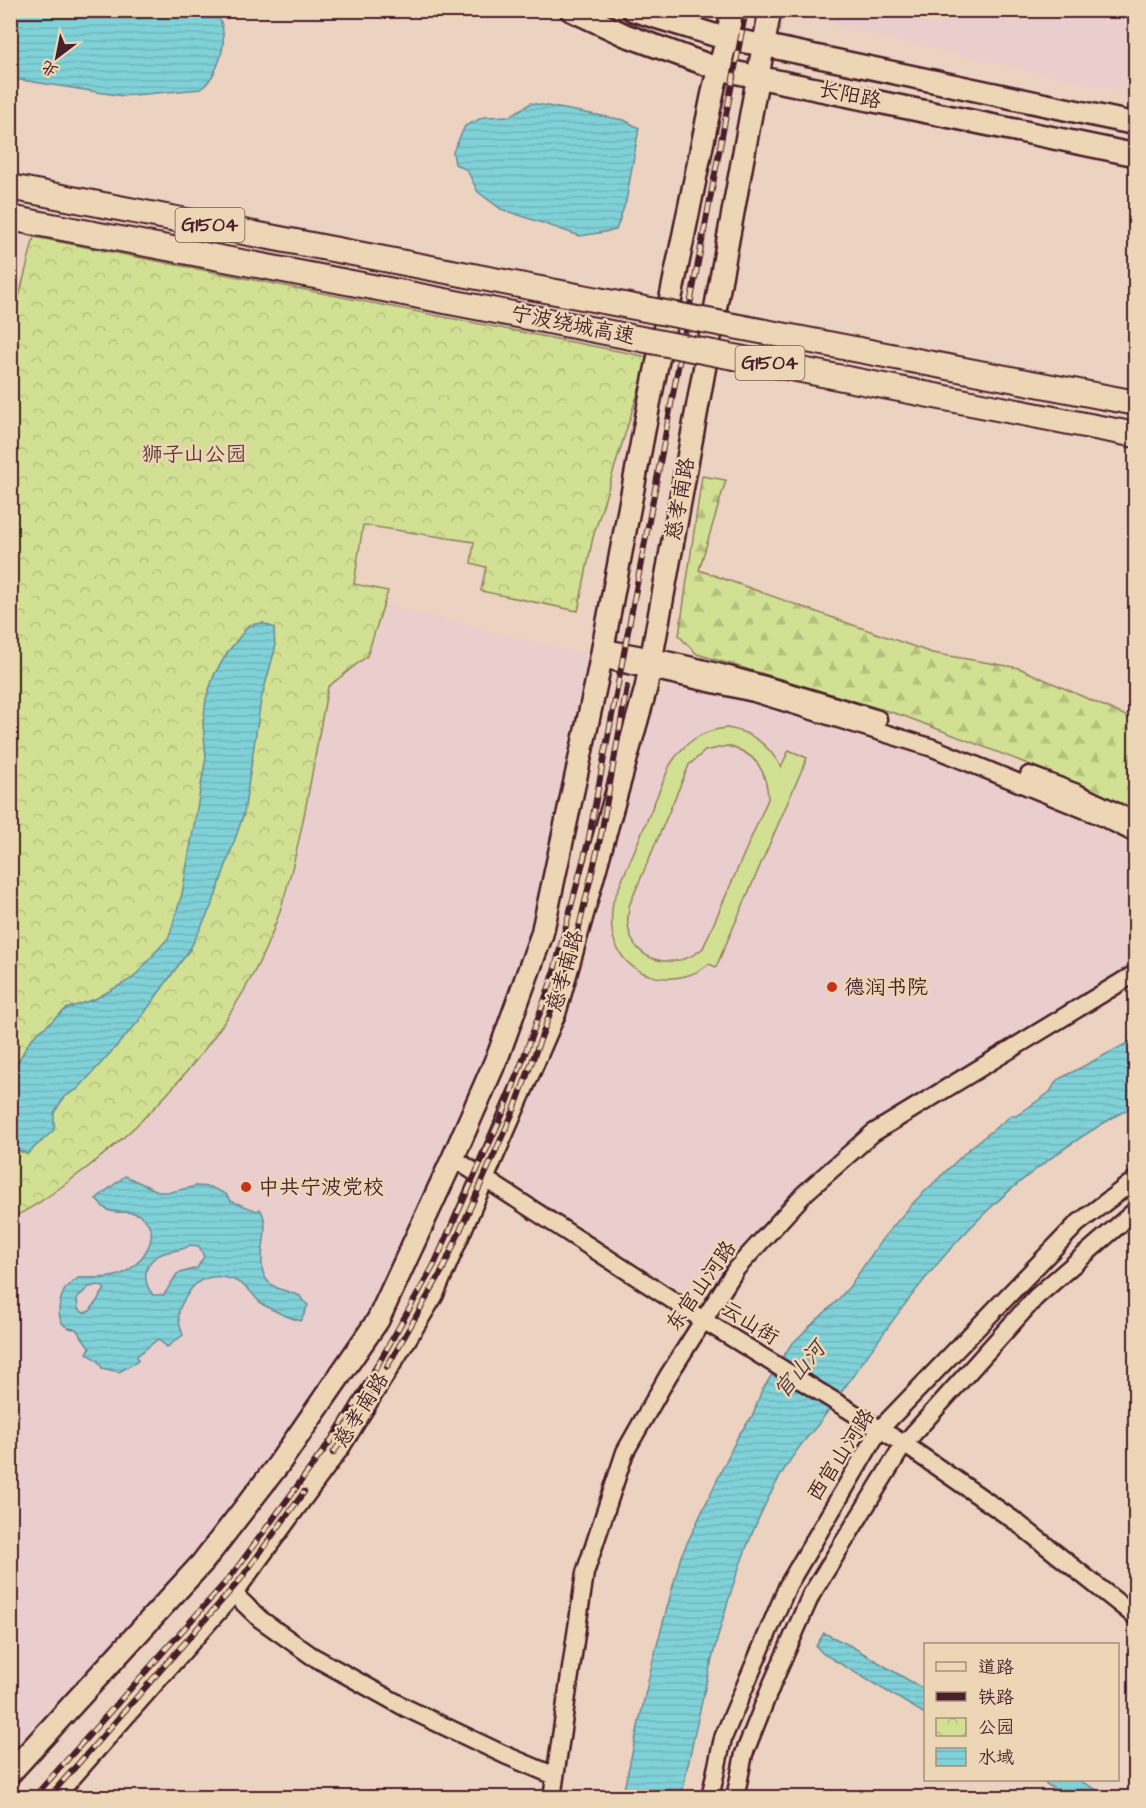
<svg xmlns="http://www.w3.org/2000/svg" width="1146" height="1808" viewBox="0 0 1146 1808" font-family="'Architects Daughter','LXGW WenKai TC',sans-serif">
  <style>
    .built { fill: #eacdcd }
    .grass { fill: #d1e093; stroke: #8e805f; stroke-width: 1.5; fill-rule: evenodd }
    .forest { fill: url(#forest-firs); stroke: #8e805f; stroke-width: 1.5 }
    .park { fill: url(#park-crowns); stroke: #8e805f; stroke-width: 1.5 }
    .water { fill: url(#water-rules); stroke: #6a8a93; stroke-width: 1.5; fill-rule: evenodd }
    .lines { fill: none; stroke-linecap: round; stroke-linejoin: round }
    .minor-casing { stroke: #4a1f2b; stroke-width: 21 }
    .major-casing { stroke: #4a1f2b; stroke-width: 26 }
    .highway-casing { stroke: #4a1f2b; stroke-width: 28 }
    .minor { stroke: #edd6b5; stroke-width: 16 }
    .major { stroke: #edd6b5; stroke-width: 21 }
    .highway { stroke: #edd6b5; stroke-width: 24 }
    .rail-casing { stroke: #4a1f2b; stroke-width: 6 }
    .rail { stroke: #edd6b5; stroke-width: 4; stroke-dasharray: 11; stroke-linecap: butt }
    .highway-bridge-casing { stroke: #4a1f2b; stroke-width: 28; stroke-linecap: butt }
    .highway-bridge { stroke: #edd6b5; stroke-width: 24 }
    .poi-dot { fill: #c8321e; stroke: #edd6b5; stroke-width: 2 }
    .labels { text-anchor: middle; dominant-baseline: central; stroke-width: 5; stroke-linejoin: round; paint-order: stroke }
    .shield { fill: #edd6b5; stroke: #7b5654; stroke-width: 1.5 }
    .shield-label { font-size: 20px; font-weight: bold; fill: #4a1f2b }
    .street-label { font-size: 21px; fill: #4a1f2b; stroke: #edd6b5 }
    .park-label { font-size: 21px; fill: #5e3c3b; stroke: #edd6b5 }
    .poi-label { font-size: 21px; fill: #4a1f2b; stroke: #edd6b5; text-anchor: start }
    .water-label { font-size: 22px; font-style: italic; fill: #523a45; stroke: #edd6b5 }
  </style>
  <defs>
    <pattern id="forest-firs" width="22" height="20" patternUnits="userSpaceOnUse" patternTransform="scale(1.5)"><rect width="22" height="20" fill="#d1e093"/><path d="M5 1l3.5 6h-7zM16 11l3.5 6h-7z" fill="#b5c07f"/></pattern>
    <pattern id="park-crowns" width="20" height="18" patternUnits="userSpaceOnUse" patternTransform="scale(1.5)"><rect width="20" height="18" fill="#d1e093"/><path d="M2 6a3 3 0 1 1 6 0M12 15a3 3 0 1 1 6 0" fill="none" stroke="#b5c07f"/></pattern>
    <pattern id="water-rules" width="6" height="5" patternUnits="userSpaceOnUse" patternTransform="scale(1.5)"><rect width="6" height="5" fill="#80d2d8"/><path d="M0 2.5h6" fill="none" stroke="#70b4ba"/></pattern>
  </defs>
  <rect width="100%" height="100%" fill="#ecd2c0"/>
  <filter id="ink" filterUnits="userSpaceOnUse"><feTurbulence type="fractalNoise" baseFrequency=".0167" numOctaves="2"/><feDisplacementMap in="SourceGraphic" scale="12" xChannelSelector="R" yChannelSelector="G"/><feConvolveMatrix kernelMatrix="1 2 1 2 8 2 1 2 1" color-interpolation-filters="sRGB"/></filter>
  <g filter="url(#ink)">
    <!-- built -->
    <path class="built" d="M827,11H1135V94L838,27Z
      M386,605L589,656L533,929L491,1052L371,1316L195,1562L11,1763V1219L33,1209L92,1166L145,1120L188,1072L231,1013L257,969L280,915L299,843L329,687L369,656Z
      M685,685L891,739L1002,782L1135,849V962L1051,1012L850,1137L713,1284L692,1297L519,1187L507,1167L515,1135L591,932L647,710L661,692Z"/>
    <!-- grass -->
    <path class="grass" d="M727,728C752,732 768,744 781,767L789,750L807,758L716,967L709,964C680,988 630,982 615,943C610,930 611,916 613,902L670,765C684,743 701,730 727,728ZM727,746C756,752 767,771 768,799L703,948C676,972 632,963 628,925C627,919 629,912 629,906L689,765L705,751Z"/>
    <!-- forest -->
    <path class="forest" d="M702,476L726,480L699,570L932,653L1019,668L1135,720V811L1067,779L904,716L697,654L679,636Z"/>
    <!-- park -->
    <path class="park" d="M34,237L649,357L593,537L578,611L481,591L486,567L471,563L474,542L363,525L354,584L388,591L367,656L328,687C313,762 303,841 279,914C245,1016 158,1117 72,1179C52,1194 33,1208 11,1218L10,333Z"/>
    <!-- water -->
    <path class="water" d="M211,10C214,14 219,18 221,22C228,44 218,75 201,89L123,96L15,79L11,67L16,11Z
      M531,103L624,120L639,128L626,201L616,230L580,236L501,209L478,192L467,170L455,164L453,152L465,126L484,117L510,116Z
      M263,623L274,628L275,649L261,700L244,813L213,903L190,949L138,1022L78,1089L64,1097L54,1113V1130L27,1154L11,1147V1074L31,1039L66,1009L95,999L133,978L169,937L182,894L206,757L203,724L206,699L214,675L227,653L249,625Z
      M1135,1039V1105C1075,1138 1019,1177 971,1227C912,1287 866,1359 817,1426C736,1512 706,1684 681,1797L622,1798L653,1660L681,1556L738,1436L753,1415L761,1392L790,1346L809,1327L835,1303L850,1286L883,1238L914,1202L970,1148L1012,1115L1016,1116L1050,1092L1057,1080Z
      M125,1176L160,1192H171L196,1186L210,1187L226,1194L231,1201L257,1211L260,1209C276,1232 245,1273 277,1288C284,1291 292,1292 300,1296L303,1301L308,1305L301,1321C287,1317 274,1311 262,1304C257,1300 254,1295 249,1290C232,1274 203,1270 189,1292C177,1309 176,1315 183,1335L167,1347L158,1339L137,1356L138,1361L119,1372L102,1368L98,1361L87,1353L90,1348L76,1329C55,1329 57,1306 64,1291C67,1286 73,1282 78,1278C92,1277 111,1280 124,1273C142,1263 164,1234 142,1217C132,1208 117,1216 106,1209C103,1207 99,1203 96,1199ZM190,1245L199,1246L204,1257L197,1268L177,1274L164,1295H153C139,1277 146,1257 168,1252C177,1250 182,1251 190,1245ZM99,1285L105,1289L90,1311L84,1313L78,1309L77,1298L89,1287Z
      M824,1633L851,1646L925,1690V1714L822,1653L816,1646Z
      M1039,1780H1078L1111,1797H1069Z"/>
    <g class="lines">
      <defs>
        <path id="minor" d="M603,648C697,663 788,691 878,719
          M601,659L754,693L933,748L1098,815L1136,834
          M1029,775L1077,793L1136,821
          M453,1158L703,1320L904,1444L1015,1521L1136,1617
          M232,1592L260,1619L312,1656L406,1708L505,1755L555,1776
          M552,1798L585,1573L625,1452L668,1376L736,1269L805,1193L873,1133L1136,973
          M710,1798L723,1738L788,1585L879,1430L1077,1224L1136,1179
          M735,1798L744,1754L772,1684L811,1595L904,1444L1036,1297L1136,1210"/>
        <path id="major" d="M571,10L625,35L719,69L1136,155
          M633,10L727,39L763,45L1136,124
          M10,1773L202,1563L278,1465L378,1320L453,1158L499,1053L542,934L597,679L649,404L714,87L727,39L732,10
          M51,1798L232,1592L339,1446L432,1295L555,1012L646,688L770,10"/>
        <path id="highway" d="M10,187L410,264
          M10,218L404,293"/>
      </defs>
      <!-- minor casing -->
      <use href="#minor" class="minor-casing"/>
      <!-- major casing -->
      <use href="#major" class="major-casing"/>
      <!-- highway casing -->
      <use href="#highway" class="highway-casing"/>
      <!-- minor -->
      <use href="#minor" class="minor"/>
      <!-- major -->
      <use href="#major" class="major"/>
      <!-- highway -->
      <use href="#highway" class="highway"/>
      <defs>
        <path id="rail" d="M387,1367L442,1271L514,1110L573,952L601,835L627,687
          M333,1453L351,1429L370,1395
          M33,1798L231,1576L332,1439L363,1391L434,1265L505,1109L552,979L588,842L746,10
          M48,1798L240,1580L304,1492"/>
      </defs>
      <!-- rail casing -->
      <use href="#rail" class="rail-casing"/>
      <!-- rail -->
      <use href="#rail" class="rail"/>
      <defs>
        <path id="highway-bridge" d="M410,264L1136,403
          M404,293L1136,435"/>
      </defs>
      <!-- highway-bridge casing -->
      <use href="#highway-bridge" class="highway-bridge-casing"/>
      <!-- highway-bridge -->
      <use href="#highway-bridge" class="highway-bridge"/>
    </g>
  </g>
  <!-- markers -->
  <g class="poi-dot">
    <circle cx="832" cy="987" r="6"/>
    <circle cx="246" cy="1187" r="6"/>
  </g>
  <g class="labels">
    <!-- shield labels -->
    <g class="shield">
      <rect x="175.5" y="208" width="69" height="34" rx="4.5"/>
      <rect x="735.5" y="346" width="69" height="34" rx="4.5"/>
    </g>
    <g class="shield-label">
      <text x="210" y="225">G1504</text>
      <text x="770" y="363">G1504</text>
    </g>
    <!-- street labels -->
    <g class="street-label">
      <text transform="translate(850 95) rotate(12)">长阳路</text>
      <text transform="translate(573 325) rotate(11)">宁波绕城高速</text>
      <text transform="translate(680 499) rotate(-80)">慈孝南路</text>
      <text transform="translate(565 971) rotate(-74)">慈孝南路</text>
      <text transform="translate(701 1286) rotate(-55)">东官山河路</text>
      <text transform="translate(750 1323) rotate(32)">云山街</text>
      <text transform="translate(361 1410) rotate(-58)">慈孝南路</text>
      <text transform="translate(841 1455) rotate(-57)">西官山河路</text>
    </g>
    <!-- park labels -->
    <g class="park-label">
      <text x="194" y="454">狮子山公园</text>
    </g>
    <!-- poi labels -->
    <g class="poi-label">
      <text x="844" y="987">德润书院</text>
      <text x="258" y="1187">中共宁波党校</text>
    </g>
    <!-- water labels -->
    <g class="water-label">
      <text transform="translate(800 1370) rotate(-50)">官山河</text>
    </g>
  </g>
  <!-- margin -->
  <rect width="1146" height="1808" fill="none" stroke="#edd6b5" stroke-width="36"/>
  <rect x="18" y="18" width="1110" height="1772" fill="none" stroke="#4a1f2b" stroke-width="2" filter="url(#ink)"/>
  <!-- legend -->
  <rect x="924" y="1643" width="195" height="138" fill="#edd6b5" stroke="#ac8d7e" stroke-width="1.5"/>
  <rect x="936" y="1662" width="30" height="9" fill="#edd6b5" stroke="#ac8d7e" stroke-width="1.5"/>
  <text x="978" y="1673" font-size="18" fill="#4a1f2b">道路</text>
  <rect x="936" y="1692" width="30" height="9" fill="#4a1f2b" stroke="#ac8d7e" stroke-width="1.5"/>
  <text x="978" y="1703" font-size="18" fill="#4a1f2b">铁路</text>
  <rect x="936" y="1718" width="30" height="18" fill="url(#park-crowns)" stroke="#ac8d7e" stroke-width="1.5"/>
  <text x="978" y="1733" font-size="18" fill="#4a1f2b">公园</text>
  <rect x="936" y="1748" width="30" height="18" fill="url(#water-rules)" stroke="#ac8d7e" stroke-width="1.5"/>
  <text x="978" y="1763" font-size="18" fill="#4a1f2b">水域</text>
  <!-- north arrow -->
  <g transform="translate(57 57) rotate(212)" stroke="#edd6b5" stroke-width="4.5" paint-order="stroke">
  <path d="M0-4.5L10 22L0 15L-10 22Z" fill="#4a1f2b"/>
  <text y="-9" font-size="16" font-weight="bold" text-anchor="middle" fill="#4a1f2b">北</text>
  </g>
</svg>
